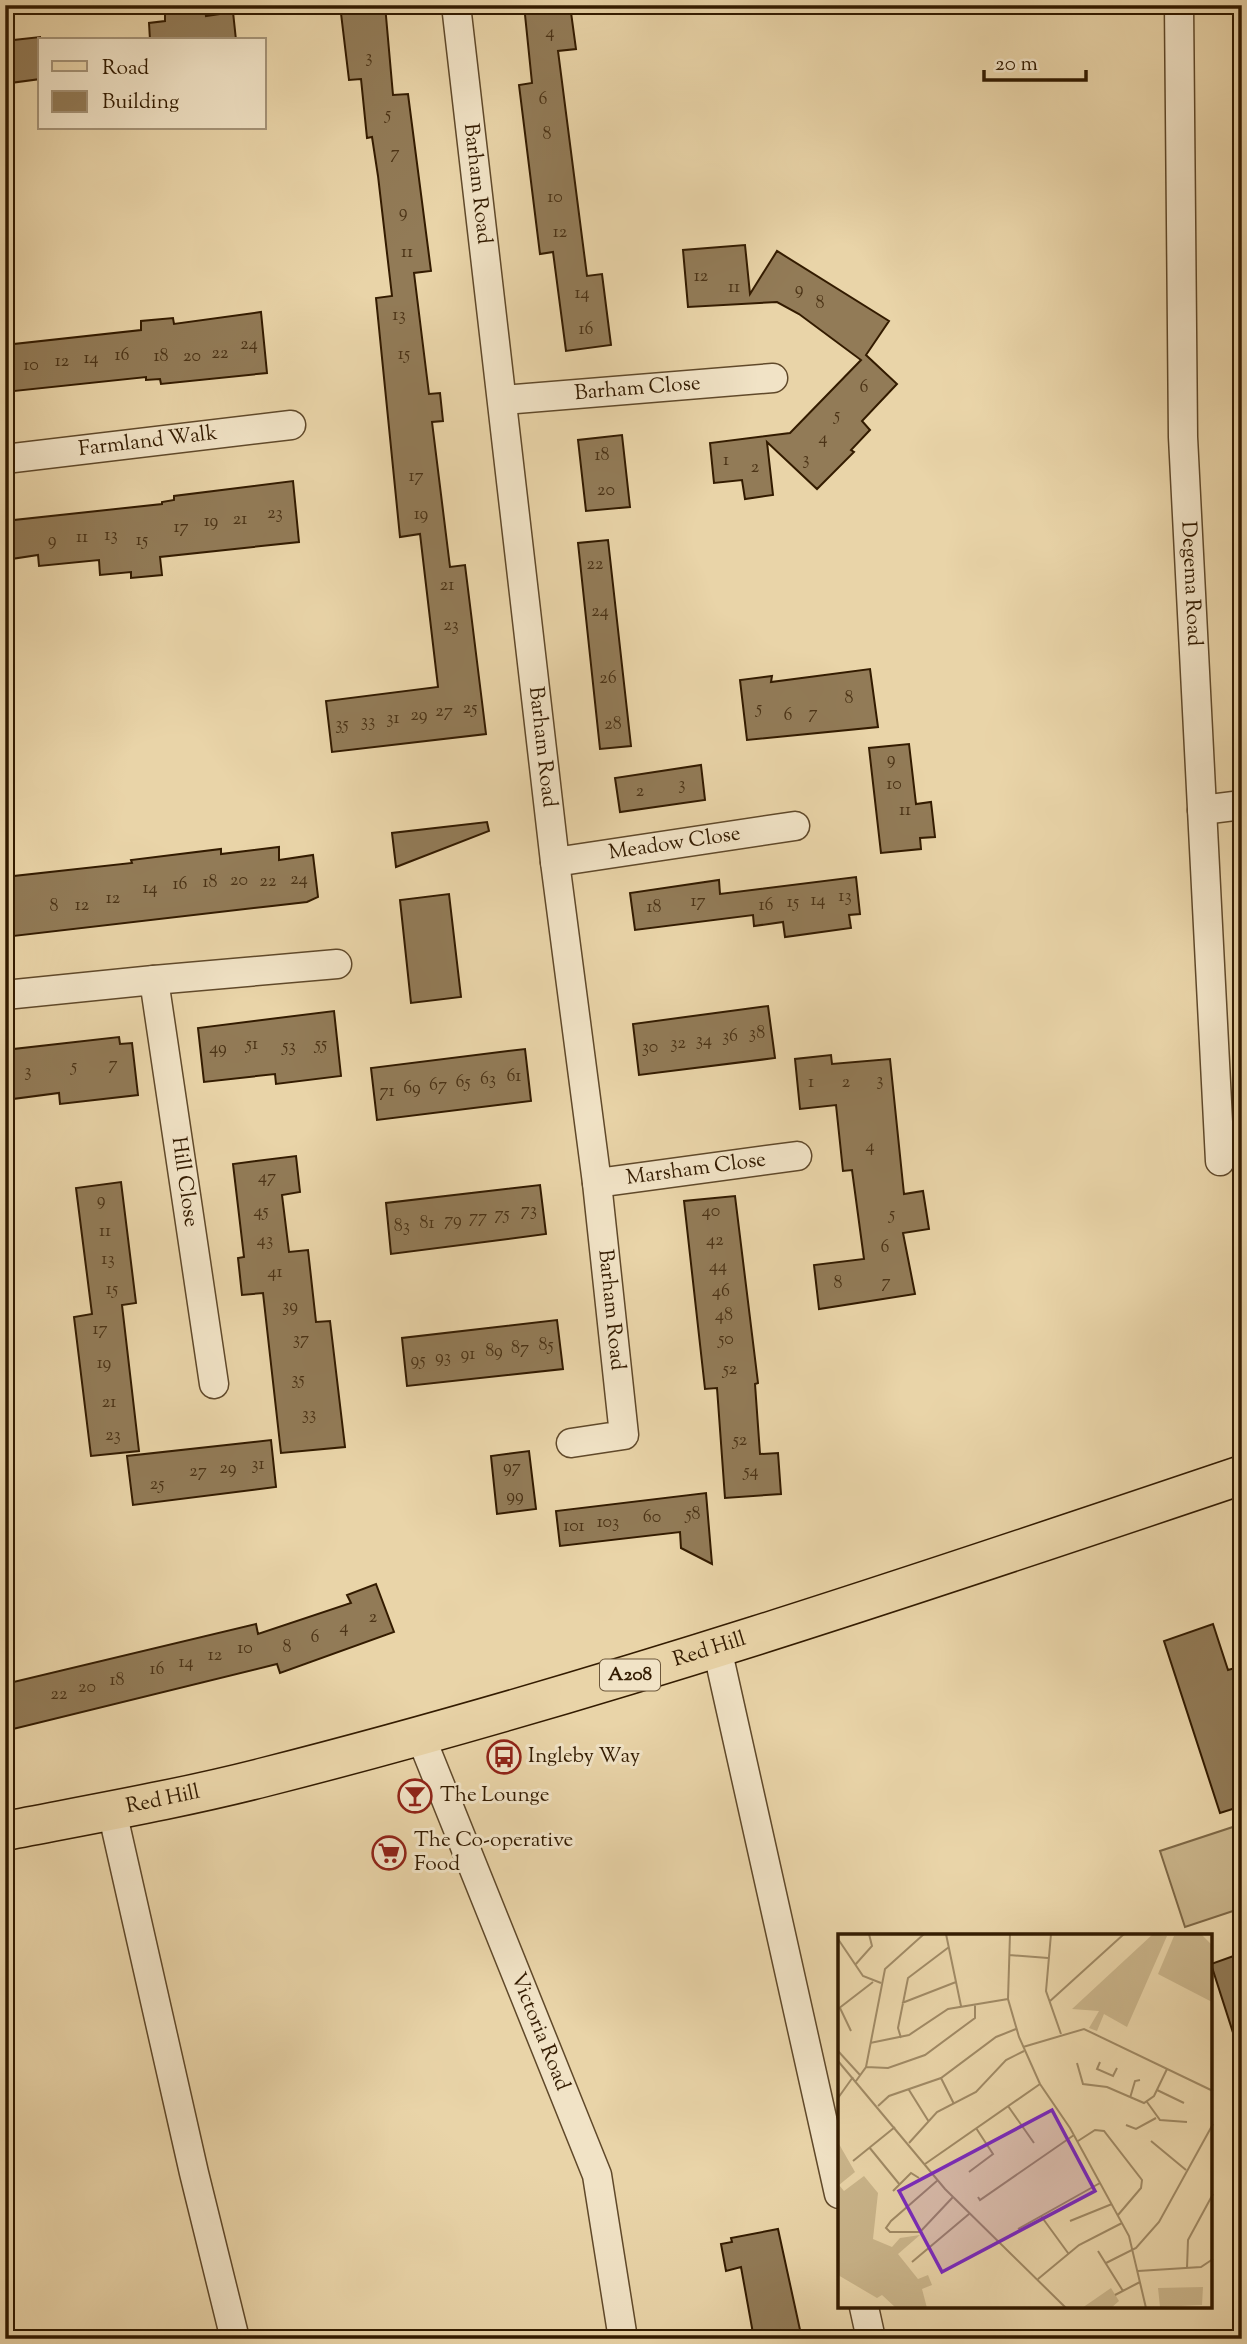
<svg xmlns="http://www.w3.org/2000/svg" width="1247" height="2344" viewBox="0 0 1247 2344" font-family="'Sorts Mill Goudy',serif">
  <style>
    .green { fill: #cab58b; stroke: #7e6846; stroke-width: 2 }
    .building { fill: #927b57; stroke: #331b00; stroke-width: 2 }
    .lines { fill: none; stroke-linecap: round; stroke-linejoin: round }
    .street-casing { stroke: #60492a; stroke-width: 31 }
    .primary-casing { stroke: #331b00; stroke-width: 41 }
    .street { stroke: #f1e3c6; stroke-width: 28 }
    .primary { stroke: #e9d4a8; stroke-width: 38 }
    .labels { text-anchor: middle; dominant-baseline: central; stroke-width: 6; stroke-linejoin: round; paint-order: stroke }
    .number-label { font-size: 18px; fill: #4b3316 }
    .shield { fill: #f1e3c6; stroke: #6c573b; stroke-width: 2 }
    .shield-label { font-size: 19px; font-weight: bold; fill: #331b00 }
    .street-label { font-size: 21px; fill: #331b00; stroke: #f1e3c6 }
    .poi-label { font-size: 21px; fill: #331b00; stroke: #f1e3c6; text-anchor: start }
    .inset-road { fill: none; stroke: #a08a65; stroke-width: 2 }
    .view { fill: #7b2cbf; fill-opacity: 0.15; stroke: #7b2cbf; stroke-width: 3.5 }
    .inset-edge { fill: none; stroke: #331b00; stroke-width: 3.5 }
  </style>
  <rect width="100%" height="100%" fill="#e9d4a8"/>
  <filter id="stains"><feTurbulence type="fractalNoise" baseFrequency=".00286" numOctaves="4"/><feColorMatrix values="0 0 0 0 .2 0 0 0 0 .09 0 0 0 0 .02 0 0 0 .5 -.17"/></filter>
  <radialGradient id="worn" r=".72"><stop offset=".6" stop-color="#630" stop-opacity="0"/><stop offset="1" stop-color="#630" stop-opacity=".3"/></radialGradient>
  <!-- green -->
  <path class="green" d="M1242,1824V1915L1239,1909L1185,1927L1160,1851Z"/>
  <!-- building -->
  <path class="building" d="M340,5H385L393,95L408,94L431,271L414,273L429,394L440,393L443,421L432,422L450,567L465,565L486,734L332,752L326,701L438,687L420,534L400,537L376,298L392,296L378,176L372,137L367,138L361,79L349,80Z
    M524,5H570L576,49L558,51L587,276L602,274L611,345L566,351L553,252L540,254L519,85L532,83Z
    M205,9L206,16L233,12L236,40H150L149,23L165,21V14Z
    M40,37V79L10,83L5,41Z
    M745,245L750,294L777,251L889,321L866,355L897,384L862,421L870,430L851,450L854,452L817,489L767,442L773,495L745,499L742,480L714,483L710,443L790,433L861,360L799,314L777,302L688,307L683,250Z
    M261,312L267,373L161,384L160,379L146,380V377L5,392V345L141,330V321L173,318L174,324Z
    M622,435L630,507L586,511L578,440Z
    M293,481L299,542L160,557L162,575L131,578V572L100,575L99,560L39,566L38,555L5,560V521L162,504V502L174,500V496Z
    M608,540L631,746L600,749L578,543Z
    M870,669L878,727L747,740L740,680L772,676L771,682Z
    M909,744L916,804L931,802L935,837L920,838L921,849L881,853L869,748Z
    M701,765L705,800L620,812L615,778Z
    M487,822L489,831L396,867L392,833Z
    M279,847V860L313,855L318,897L307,902L272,906L5,937V877L132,863L131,860L221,849V854Z
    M856,877L860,914L849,915L851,928L785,937L783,922L754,926L753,915L635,930L630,893L719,880L720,894Z
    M449,894L461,997L411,1003L400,900Z
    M768,1006L775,1058L639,1075L633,1024Z
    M334,1011L341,1076L276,1084L275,1074L204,1082L198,1028Z
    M119,1037L120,1044L132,1043L138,1095L60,1104L59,1093L5,1100V1050Z
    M525,1049L531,1101L377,1120L371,1068Z
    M831,1055L832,1064L890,1059L904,1194L923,1191L929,1229L903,1233L915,1294L819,1309L814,1265L864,1259L852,1170L843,1171L836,1105L800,1109L795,1059Z
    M296,1156L300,1192L282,1195L289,1252L308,1250L316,1322L330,1321L345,1447L281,1453L263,1293L242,1295L238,1258L244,1257L233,1164Z
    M121,1182L136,1303L122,1305L139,1451L91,1456L74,1317L92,1314L76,1188Z
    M540,1185L546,1234L391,1254L386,1203Z
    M735,1196L758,1383L755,1384L760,1454L778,1453L781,1494L725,1498L717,1388L705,1389L684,1201Z
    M557,1320L563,1369L407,1386L402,1338Z
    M271,1440L276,1487L133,1505L127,1456Z
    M529,1451L536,1509L497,1514L491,1456Z
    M706,1493L712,1564L681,1548L680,1532L560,1546L556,1511Z
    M376,1584L394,1632L280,1673L277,1664L5,1731V1684L256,1624L258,1634L351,1603L347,1595Z
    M1213,1624L1228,1670L1242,1666V1806L1220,1813L1164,1641Z
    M1242,1953V2042H1236L1211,1964Z
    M778,2229L802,2339H754L741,2267L726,2271L721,2244L732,2242L731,2238Z"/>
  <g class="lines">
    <defs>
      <g id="street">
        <path id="s1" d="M456,5L555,862L597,1183L624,1435L571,1443"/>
        <path id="s2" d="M1179,5L1183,437L1220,1161"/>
        <path id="s3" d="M503,400L773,378"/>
        <path id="s4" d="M5,459L291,425"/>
        <path d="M1202,810L1242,805"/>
        <path id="s5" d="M555,862L795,826"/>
        <path d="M154,980L337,964"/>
        <path id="s6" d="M5,995L154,980L214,1384"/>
        <path id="s7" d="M597,1183L797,1156"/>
        <path d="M717,1648L839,2194"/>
        <path id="s8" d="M420,1735L597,2175L623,2339"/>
        <path d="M112,1811L194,2173L235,2339"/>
        <path d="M864,2307L871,2339"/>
      </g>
      <g id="primary">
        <path id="s9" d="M5,1831C92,1814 179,1799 265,1777C596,1693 919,1584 1242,1475"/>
      </g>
    </defs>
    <!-- street casing -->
    <use href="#street" class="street-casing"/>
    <!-- primary casing -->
    <use href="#primary" class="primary-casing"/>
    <!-- street -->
    <use href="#street" class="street"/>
    <!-- primary -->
    <use href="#primary" class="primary"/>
  </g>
  <!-- icons -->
  <defs>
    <symbol id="bus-ring" viewBox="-11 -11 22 22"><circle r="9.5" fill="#f1e3c6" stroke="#8f2418" stroke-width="1.5"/><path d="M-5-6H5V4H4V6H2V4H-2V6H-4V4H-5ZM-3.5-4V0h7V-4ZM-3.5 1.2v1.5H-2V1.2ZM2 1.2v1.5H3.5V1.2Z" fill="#8f2418"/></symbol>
    <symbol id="bar-ring" viewBox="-11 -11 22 22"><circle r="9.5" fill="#f1e3c6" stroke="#8f2418" stroke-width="1.5"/><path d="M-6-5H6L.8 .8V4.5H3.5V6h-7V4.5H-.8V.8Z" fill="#8f2418"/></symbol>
    <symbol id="supermarket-ring" viewBox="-11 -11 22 22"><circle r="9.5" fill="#f1e3c6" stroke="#8f2418" stroke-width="1.5"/><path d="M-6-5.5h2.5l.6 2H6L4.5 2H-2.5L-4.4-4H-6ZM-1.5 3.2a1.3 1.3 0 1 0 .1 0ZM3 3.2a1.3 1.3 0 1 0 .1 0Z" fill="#8f2418"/></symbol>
  </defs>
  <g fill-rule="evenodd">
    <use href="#bus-ring" x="485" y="1738" width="38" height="38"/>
    <use href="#bar-ring" x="396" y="1777" width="38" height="38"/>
    <use href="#supermarket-ring" x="370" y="1834" width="38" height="38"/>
  </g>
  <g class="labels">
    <!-- number labels -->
    <g class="number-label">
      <text x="550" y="33">4</text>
      <text x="369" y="58">3</text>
      <text x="543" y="100">6</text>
      <text x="388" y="115">5</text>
      <text x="547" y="135">8</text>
      <text x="395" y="154">7</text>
      <text x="555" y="198">10</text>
      <text x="403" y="213">9</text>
      <text x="560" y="233">12</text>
      <text x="407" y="253">11</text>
      <text x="701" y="277">12</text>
      <text x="734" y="288">11</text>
      <text x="799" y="290">9</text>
      <text x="582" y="294">14</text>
      <text x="820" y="304">8</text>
      <text x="399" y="316">13</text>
      <text x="586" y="330">16</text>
      <text x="249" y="345">24</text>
      <text x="220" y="354">22</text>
      <text x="404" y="355">15</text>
      <text x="122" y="356">16</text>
      <text x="161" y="357">18</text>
      <text x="192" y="357">20</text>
      <text x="91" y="359">14</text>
      <text x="62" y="362">12</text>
      <text x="31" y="366">10</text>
      <text x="864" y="388">6</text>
      <text x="837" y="416">5</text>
      <text x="823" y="439">4</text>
      <text x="602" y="456">18</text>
      <text x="806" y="460">3</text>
      <text x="726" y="461">1</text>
      <text x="755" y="468">2</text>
      <text x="416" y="477">17</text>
      <text x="606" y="491">20</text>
      <text x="275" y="514">23</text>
      <text x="421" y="515">19</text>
      <text x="240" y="520">21</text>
      <text x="211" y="522">19</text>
      <text x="181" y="528">17</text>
      <text x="111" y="536">13</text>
      <text x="82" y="538">11</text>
      <text x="52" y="541">9</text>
      <text x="142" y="541">15</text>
      <text x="595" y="565">22</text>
      <text x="447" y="586">21</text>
      <text x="600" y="612">24</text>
      <text x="451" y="626">23</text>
      <text x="608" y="679">26</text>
      <text x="849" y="699">8</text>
      <text x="470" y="709">25</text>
      <text x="759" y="709">5</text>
      <text x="444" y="712">27</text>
      <text x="813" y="714">7</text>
      <text x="419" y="716">29</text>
      <text x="788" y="716">6</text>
      <text x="393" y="719">31</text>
      <text x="368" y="722">33</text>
      <text x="342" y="725">35</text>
      <text x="613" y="725">28</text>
      <text x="891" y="760">9</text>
      <text x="682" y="785">3</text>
      <text x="894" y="785">10</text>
      <text x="640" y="792">2</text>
      <text x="905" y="811">11</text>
      <text x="299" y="880">24</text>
      <text x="239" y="881">20</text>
      <text x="268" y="882">22</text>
      <text x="210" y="883">18</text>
      <text x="180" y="885">16</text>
      <text x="150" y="889">14</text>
      <text x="845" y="897">13</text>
      <text x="113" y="899">12</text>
      <text x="818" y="901">14</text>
      <text x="698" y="902">17</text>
      <text x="793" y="903">15</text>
      <text x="82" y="906">12</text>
      <text x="766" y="906">16</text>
      <text x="54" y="907">8</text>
      <text x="654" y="908">18</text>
      <text x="757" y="1034">38</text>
      <text x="730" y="1037">36</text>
      <text x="704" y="1041">34</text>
      <text x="678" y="1044">32</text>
      <text x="252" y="1045">51</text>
      <text x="321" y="1045">55</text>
      <text x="289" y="1047">53</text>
      <text x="650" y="1048">30</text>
      <text x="218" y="1049">49</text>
      <text x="113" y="1065">7</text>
      <text x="74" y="1067">5</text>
      <text x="28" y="1072">3</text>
      <text x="514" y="1077">61</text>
      <text x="488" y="1080">63</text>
      <text x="880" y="1081">3</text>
      <text x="463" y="1083">65</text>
      <text x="811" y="1083">1</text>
      <text x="846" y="1083">2</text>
      <text x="438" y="1086">67</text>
      <text x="412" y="1089">69</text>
      <text x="387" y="1092">71</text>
      <text x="870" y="1147">4</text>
      <text x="267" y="1178">47</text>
      <text x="101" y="1201">9</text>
      <text x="529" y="1211">73</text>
      <text x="261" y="1212">45</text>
      <text x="711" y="1212">40</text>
      <text x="502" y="1215">75</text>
      <text x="892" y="1215">5</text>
      <text x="478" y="1218">77</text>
      <text x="453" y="1221">79</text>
      <text x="427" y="1224">81</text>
      <text x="402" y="1227">83</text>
      <text x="105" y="1232">11</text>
      <text x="265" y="1241">43</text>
      <text x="715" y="1241">42</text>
      <text x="885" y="1248">6</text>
      <text x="108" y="1260">13</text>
      <text x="718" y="1267">44</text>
      <text x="275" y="1273">41</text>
      <text x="886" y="1283">7</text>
      <text x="838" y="1284">8</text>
      <text x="112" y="1290">15</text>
      <text x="721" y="1292">46</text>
      <text x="290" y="1307">39</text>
      <text x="724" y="1316">48</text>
      <text x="100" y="1330">17</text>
      <text x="301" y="1340">37</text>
      <text x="726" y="1340">50</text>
      <text x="546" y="1346">85</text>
      <text x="520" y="1349">87</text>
      <text x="494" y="1352">89</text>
      <text x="468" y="1355">91</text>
      <text x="443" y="1358">93</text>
      <text x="418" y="1361">95</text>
      <text x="104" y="1364">19</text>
      <text x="730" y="1370">52</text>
      <text x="298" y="1380">35</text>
      <text x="109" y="1403">21</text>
      <text x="309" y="1415">33</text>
      <text x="113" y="1436">23</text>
      <text x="740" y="1441">52</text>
      <text x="258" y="1465">31</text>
      <text x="512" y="1468">97</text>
      <text x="228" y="1469">29</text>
      <text x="198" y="1472">27</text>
      <text x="751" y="1472">54</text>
      <text x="157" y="1485">25</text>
      <text x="515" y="1497">99</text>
      <text x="693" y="1515">58</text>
      <text x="652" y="1518">60</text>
      <text x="608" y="1523">103</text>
      <text x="574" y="1527">101</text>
      <text x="373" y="1618">2</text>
      <text x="344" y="1628">4</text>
      <text x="315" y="1638">6</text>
      <text x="287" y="1648">8</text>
      <text x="245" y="1649">10</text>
      <text x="215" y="1656">12</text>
      <text x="186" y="1663">14</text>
      <text x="157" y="1670">16</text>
      <text x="117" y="1681">18</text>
      <text x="87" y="1688">20</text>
      <text x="59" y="1695">22</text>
    </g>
    <!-- shield labels -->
    <rect class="shield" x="600" y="1659.5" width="60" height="31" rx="5"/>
    <g class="shield-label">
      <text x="630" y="1675">A208</text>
    </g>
    <!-- street labels -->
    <g class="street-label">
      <text stroke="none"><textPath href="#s1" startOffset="180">Barham Road</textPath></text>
      <text stroke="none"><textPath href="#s3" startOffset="135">Barham Close</textPath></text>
      <text stroke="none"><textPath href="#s4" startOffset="144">Farmland Walk</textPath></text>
      <text stroke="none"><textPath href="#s2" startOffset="579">Degema Road</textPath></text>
      <text stroke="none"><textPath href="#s1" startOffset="747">Barham Road</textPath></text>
      <text stroke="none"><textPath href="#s5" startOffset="121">Meadow Close</textPath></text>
      <text stroke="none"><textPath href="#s7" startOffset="100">Marsham Close</textPath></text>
      <text stroke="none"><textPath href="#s6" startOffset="354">Hill Close</textPath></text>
      <text stroke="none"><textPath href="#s1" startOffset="1314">Barham Road</textPath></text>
      <text stroke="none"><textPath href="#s9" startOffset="728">Red Hill</textPath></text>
      <text stroke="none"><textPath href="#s9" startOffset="161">Red Hill</textPath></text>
      <text stroke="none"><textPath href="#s8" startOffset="320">Victoria Road</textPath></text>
    </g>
    <!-- poi labels -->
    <g class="poi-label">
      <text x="528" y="1757">Ingleby Way</text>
      <text x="440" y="1796">The Lounge</text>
      <text x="414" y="1841">The Co-operative<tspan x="414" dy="24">Food</tspan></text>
    </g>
  </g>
  <!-- overview -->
  <g transform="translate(838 1934)">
    <rect width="374" height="374" fill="#e9d4a8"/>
    <path d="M315,0L329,2L289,93L266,80L259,97L251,94L261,77L234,75ZM363,0L374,11V68L320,40L336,2ZM1,210L17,238L1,251L6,257L26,242L40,259L35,305L54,313L62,304L82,301L60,320L80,345L90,341L94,351L84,355L89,374H58L44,361L39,364L0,341V211ZM365,353L364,371L322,373L320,354ZM273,354L281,367L273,374H244Z" fill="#cab58b"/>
    <path class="inset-road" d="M108,0L123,72M172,0L170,65L181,103L202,150L232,194L291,302L308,374M213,0L208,57L223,100M0,5L25,42L43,49M171,21L210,24M17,31L34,12L31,0M211,68L286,0M64,69L118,48M2,74L13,97M0,75L35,48M63,104L60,94L70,44L111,13M32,109L71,101L110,75L170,65M185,113L246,95L375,157M0,117L22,141M0,127L107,255L228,374M262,128L259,135L275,142L279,134M239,129L245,150L269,153L306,169L316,162L329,135M28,133L50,134L87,121L137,84V70M103,144L116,170M18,147L28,133L47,35L86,0M71,156L91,188M319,156L346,169M0,164L15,143M292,164L297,147L302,146M309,168L322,186L349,188M40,172L51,162L103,144L158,103L178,95M170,172L196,209M288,191L298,195L318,184M240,207L257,196L266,197L304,246L303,254L280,281M313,207L348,236M71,209L99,178L138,158L168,126L186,117M31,213L62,251M15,227L57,193M87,230L202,150M131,238L155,220L138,194M100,246L53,287L48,294L52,298H82L115,263M55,257L73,239L81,244M140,263L142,266L236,201M203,282L230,319M232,287L274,270M180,295L262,249M260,317L285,357M74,328L131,280M268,329L298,314L321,288L375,190M349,334L350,306L375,260M300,337L363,333L375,325M200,345L241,311L284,289M277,361L302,348"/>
    <path class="view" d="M214,176L257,257L104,338L61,257Z"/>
    <rect width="374" height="374" class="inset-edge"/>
  </g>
  <!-- margin -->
  <rect width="1247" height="2344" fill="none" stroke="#e9d4a8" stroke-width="28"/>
  <rect x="7" y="7" width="1233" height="2330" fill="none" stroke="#331b00" stroke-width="3.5"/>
  <rect x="14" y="14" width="1219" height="2316" fill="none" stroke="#331b00" stroke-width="2"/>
  <!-- legend -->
  <rect x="38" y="38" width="228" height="91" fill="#f1e3c6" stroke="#a59377" stroke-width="2"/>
  <rect x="52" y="61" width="35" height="10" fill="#e9d4a8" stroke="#a59377" stroke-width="2"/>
  <text x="102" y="74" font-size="21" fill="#331b00">Road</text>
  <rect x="52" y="91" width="35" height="21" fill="#927b57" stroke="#a59377" stroke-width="2"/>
  <text x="102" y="108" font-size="21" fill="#331b00">Building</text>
  <!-- scale -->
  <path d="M984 70v10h102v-10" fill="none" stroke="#331b00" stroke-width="3.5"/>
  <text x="995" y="70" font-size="21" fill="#331b00" stroke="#f1e3c6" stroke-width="5" paint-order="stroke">20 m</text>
  <rect width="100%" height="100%" filter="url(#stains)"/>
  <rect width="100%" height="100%" fill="url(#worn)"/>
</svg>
